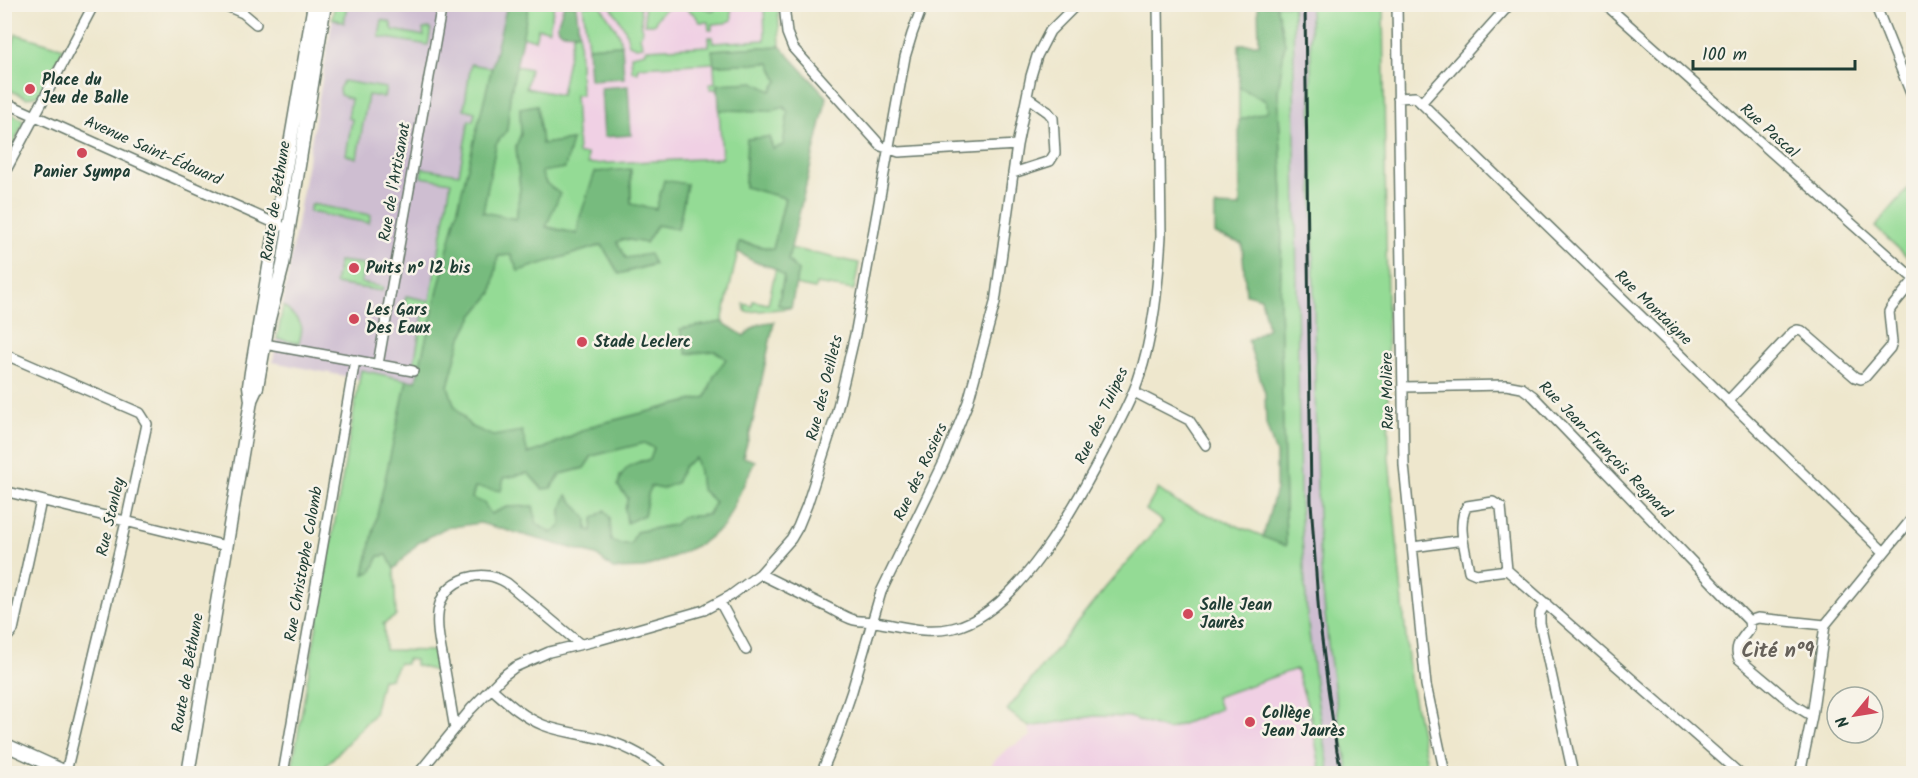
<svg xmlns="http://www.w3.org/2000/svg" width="1918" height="778" viewBox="0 0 1918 778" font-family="Kalam,sans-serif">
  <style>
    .built { fill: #f0d0e4 }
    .industrial { fill: #cebed1 }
    .green { fill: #94db95; stroke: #5a8c64; stroke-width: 1.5 }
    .forest { fill: #77bb7e; stroke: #4b7c59; stroke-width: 1.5; fill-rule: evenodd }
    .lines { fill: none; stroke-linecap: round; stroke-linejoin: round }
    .street-casing { stroke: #67786a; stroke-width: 12 }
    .secondary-casing { stroke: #67786a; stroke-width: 15 }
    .street { stroke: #fff; stroke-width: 9 }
    .secondary { stroke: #fff; stroke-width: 12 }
    .rail { stroke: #1f3d34; stroke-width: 3 }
    .poi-dot { fill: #d1495b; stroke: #f7f3e8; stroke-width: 2 }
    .labels { text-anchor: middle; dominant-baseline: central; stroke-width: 5; stroke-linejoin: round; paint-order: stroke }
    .poi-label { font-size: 16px; font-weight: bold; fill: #1f3d34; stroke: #f7f3e8; text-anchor: start }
    .street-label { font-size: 16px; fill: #1f3d34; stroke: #f7f3e8 }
    .quarter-label { font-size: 20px; font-weight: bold; fill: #66615a; stroke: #f7f3e8 }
  </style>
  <rect width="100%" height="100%" fill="#f7f3e8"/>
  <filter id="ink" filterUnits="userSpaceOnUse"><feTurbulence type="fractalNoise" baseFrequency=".0167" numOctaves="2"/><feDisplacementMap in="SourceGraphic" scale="12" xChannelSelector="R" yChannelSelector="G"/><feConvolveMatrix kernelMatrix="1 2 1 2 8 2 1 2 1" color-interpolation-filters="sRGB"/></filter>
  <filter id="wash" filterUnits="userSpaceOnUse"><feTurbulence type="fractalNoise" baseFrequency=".008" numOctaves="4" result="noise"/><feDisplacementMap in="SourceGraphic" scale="24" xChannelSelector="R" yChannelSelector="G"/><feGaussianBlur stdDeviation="1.35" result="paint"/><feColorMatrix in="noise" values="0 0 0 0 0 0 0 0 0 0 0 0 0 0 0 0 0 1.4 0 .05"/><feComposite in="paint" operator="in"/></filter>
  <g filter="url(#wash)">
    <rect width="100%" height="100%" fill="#eee7cd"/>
    <!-- built -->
    <path class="built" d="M507,5H778L780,46L827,97L789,253L597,212L459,206Z
      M1297,669L1311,717L1321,773L988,774L993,762L1007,749L1031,736L1029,727L1094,716L1129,717L1167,730L1220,709L1216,697Z"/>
    <!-- industrial -->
    <path class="industrial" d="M335,5H507L416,382L361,371L359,379L273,362Z
      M1293,5H1310L1316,450L1319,550L1340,728L1349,773H1330L1317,699L1307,616L1300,503Z"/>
    <!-- green -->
    <path class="green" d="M335,4L347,5L344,23L332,18Z
      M529,5H554L549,30L538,28L535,40L522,36Z
      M583,5H600L618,32L622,45L588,47Z
      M610,5H640L642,31L640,37L643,46L636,47L629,44L625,29Z
      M644,5H695L714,11L716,5H743L742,7L731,8L732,20L725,23L712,24V30H709L708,22H700C687,2 664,1 654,24H645Z
      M764,5H778L780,46L713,50L714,63L638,67V73L632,71L631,55L646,52V49L709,46V37H712L713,43L765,40Z
      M1276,5H1293L1300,503L1307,616L1317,699L1330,773H1321L1311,717L1296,669L1216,697L1220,709L1167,730L1129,717L1095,716L1029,727L1007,710L1106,587L1163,522L1146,510L1158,489L1178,503L1286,545L1280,303L1283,196L1278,91L1285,43Z
      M1310,5H1383L1389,458L1410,679L1429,773H1349L1340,728L1328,644L1319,550L1316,450Z
      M382,20L390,22L393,30L424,36L423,29L429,28L431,30L428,45L379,37Z
      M579,33L581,95H575L578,154H587L588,164L722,158L719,110L771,111L784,107L788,112L784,145L773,149L769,137L747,139L745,187L785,198L773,249L740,242L722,322L681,329L726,359L714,376L706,397L595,425L545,448L527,454L470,426L454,405L448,386L460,341L473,316L492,293L498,256L511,255L518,270L602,245L619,274L653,265L626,258L617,242L624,239L646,243L657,225L678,229L687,184L657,210L631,205V170L580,217L577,234L545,226L546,183L541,172L572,140L542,144L537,106L520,108L521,134L516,146L520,189L516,220L483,212L496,144L507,130L510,96L516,66L530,69L526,88L561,95L573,34Z
      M16,34L64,48L38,95L27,98L7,89L5,86V67Z
      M770,63L778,81L772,91L718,85L719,93L715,89H710V83H715L714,65Z
      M471,64L492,68L420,365L414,363L424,310L404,306L406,296L430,301L451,182L421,177L422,168L459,174L469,120L473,121L475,112L464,109Z
      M343,81L386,88L384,97L368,95L357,158L346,155L352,119L348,118L351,99L340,95L339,89Z
      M1239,87L1266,101L1268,112L1239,120Z
      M5,111L22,119L23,124L5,162Z
      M1913,183V262L1875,227Z
      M311,204L371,215L369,223L309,212Z
      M790,248L859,263L854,290L816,284L815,289L795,285L798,271L788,260Z
      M339,261L364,264L361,283L383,287L382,291L335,284Z
      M776,268L784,276L778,305L791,308L747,312L745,310L744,304L752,306L753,301L768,304Z
      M283,306C288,309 289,312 294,316C305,326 302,330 299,343L277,339Z
      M361,370L407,380L365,574L372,571L379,556L387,555L394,569L396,616L383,624L384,625L385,650L435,651L438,672L415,665V660L407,659L406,664L399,663L390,679H382L374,714L322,770L321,773L291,774Z
      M644,443L654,448L650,460L640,461L620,476L618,486L628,498L625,509L644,515L650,486L676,483L684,466L695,458L699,471L701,489L715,502L707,515L683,517L674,525L636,532L631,544H620L611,541L610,518L592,531L587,530L586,519L579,511L561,510V526L551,533L507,507L491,514L472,498L475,487L504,478L528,473L542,489L561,474L584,468L592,456Z"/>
    <!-- forest -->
    <path class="forest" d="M507,5H529L510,96L507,130L496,144L483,212L516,219L520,189L516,146L521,134L520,108L537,105L542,144L572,140L565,168L541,172L546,183L560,194L546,227L577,234L580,217L595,172L630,169L631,204L656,209L664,180L687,184L678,229L657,225L646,243L624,239L617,242L626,258L649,254L654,264L619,274L602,245L518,271L511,255L498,256L492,293L473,316L460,341L448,386L454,405L470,426L493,436L522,431L528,454L545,448L595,425L706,397L714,376L726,359L715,351L687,354L680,329L722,322L744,336C754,326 760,322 774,322L752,426L743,457L755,461L724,526L702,543L675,556L644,568L613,569L596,555L480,523L445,528L418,543L394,569L387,555L379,556L372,571L364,574L407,380L416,381ZM644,443L654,448L650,460C631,462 622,468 618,486L628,498L625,509L627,523L644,515L650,486L662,489L676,483L684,466L695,458L699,471L701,489L715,502L708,515L683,517L674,525L636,532L631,544H620L611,541L610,518L605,510L593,519L592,531L587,530V519L567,495L561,510V526L551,533L537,524L533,506L507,507L491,514L484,503L472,498L475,487L501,491L504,478L528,473L543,489L551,488L561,474L584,468L592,456Z
      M564,5H576L579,33L561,32L557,26Z
      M1258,5H1276L1285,43L1278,91L1283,196L1280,303L1286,546L1263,537L1276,489V454L1266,424L1265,393L1248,341L1268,328L1261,298L1246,294L1242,244L1215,234V206L1240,207L1239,120L1268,111L1266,101L1239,87V44H1259Z
      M622,45L624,78L590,80L588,47Z
      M780,46L827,97L788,260L798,271L791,308L778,305L784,277C771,262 765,268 751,260C746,258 744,254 738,252L739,242L773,249L785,198L745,187L747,139L769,137L773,149L783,145L788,112L784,107L771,111L719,110L718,84L754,82L771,91L778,81L770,63L714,65L712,50Z
      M628,86L631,135L604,137L601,88Z"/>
  </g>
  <g filter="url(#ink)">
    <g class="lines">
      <defs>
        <path id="street" d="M222,4L243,13L256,24
          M784,4L787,33L793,48L881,146L899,152L1017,145
          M1397,4L1404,465L1426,685L1445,774
          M1605,4L1914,279
          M1875,4L1914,101
          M1398,98L1415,97L1884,552
          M4,102L281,226
          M1421,103L1510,4
          M1013,173L1050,161L1055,153L1053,118L1048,112L1027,97
          M4,174L94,4
          M259,343L413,371
          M4,354L140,413L147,424L126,522L66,772
          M378,364L442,4
          M1403,387L1506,385L1522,388L1533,396L1749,621L1750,628C1742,639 1733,646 1739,659L1794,705L1812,716
          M1134,392L1189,420L1206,445
          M1728,401L1793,332L1797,330L1802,331L1855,377L1861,379L1865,377L1890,348L1892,342L1889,312L1891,308L1914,280
          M4,491L226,546
          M1493,502L1501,507L1507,570L1476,574L1469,571C1466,552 1456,524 1467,506Z
          M1413,547L1463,540
          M1507,570L1740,774
          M760,574C782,585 803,595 825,606C834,610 844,617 854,620C862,622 872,621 881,623C905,627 927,634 953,628C1018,614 1078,501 1107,445C1118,424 1130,403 1138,380C1154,335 1158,284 1161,236L1158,4
          M720,602L746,650
          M1546,603L1540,613V623L1573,774
          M1749,621L1758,618L1825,625
          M4,636H8L13,630L41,501
          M491,688C507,702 523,717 543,725C563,733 585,734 606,740C628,747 650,759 667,774
          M455,729C451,708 448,686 444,665C438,633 426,592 467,578C482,573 494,575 507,583L580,644
          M283,774L355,360
          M418,774L471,709L503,676L515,667L549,652L599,640L704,610L730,596L760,574L791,539L798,527L807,505L836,415L856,330L905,57L912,34L923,4
          M821,774L837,735L852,691L881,592L944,462L968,402L995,303L1017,145L1031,76L1037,56L1050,31L1077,4
          M1800,774L1812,716L1825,625L1914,516"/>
        <path id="secondary" d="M251,400L257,387L269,319L283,265L325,4
          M4,744L70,774
          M188,774L251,401L249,386L251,372L314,4"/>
      </defs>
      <!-- street casing -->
      <use href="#street" class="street-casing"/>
      <!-- secondary casing -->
      <use href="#secondary" class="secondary-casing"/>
      <!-- street -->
      <use href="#street" class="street"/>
      <!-- secondary -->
      <use href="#secondary" class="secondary"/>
      <!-- rail -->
      <path class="rail" d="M1305,4L1311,502L1319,616L1328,688L1337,751L1342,774"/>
    </g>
  </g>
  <!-- markers -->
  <g class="poi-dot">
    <circle cx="30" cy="89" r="6"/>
    <circle cx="82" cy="153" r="6"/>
    <circle cx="354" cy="268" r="6"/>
    <circle cx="354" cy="319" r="6"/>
    <circle cx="582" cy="342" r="6"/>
    <circle cx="1188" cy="614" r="6"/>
    <circle cx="1250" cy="722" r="6"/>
  </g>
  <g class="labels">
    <!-- poi labels -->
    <g class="poi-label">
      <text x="42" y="80">Place du<tspan x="42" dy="18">Jeu de Balle</tspan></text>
      <text x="82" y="172" text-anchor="middle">Panier Sympa</text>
      <text x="366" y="268">Puits n° 12 bis</text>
      <text x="366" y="310">Les Gars<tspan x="366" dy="18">Des Eaux</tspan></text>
      <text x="594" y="342">Stade Leclerc</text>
      <text x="1200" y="605">Salle Jean<tspan x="1200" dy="18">Jaurès</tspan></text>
      <text x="1262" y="713">Collège<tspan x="1262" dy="18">Jean Jaurès</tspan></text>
    </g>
    <!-- street labels -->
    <g class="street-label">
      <text transform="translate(1769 131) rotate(42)">Rue Pascal</text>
      <text transform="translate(153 151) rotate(24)">Avenue Saint-Édouard</text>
      <text transform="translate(395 182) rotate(-80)">Rue de l'Artisanat</text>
      <text transform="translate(276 201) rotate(-81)">Route de Béthune</text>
      <text transform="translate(1653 308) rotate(44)">Rue Montaigne</text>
      <text transform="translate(825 388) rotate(-76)">Rue des Oeillets</text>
      <text transform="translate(1388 391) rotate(-91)">Rue Molière</text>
      <text transform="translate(1102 416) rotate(-65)">Rue des Tulipes</text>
      <text transform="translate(1605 450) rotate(46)">Rue Jean-François Regnard</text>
      <text transform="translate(921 472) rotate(-65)">Rue des Rosiers</text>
      <text transform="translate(111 517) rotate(-77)">Rue Stanley</text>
      <text transform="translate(304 564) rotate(-80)">Rue Christophe Colomb</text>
      <text transform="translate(188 673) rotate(-80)">Route de Béthune</text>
    </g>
    <!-- quarter labels -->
    <g class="quarter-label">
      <text x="1778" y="652">Cité n°9</text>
    </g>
  </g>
  <!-- margin -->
  <rect width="1918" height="778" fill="none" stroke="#f7f3e8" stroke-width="24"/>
  <!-- north arrow -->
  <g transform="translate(1855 715) rotate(240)"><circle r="28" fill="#f7f3e8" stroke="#a1aaa0" stroke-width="1.5"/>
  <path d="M0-4.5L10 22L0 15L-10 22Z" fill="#d1495b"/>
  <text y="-9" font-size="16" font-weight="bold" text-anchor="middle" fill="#1f3d34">N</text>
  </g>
  <!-- scale -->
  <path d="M1693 60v9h162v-9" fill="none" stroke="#1f3d34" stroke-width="3"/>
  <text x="1702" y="60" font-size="18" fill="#1f3d34" stroke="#f7f3e8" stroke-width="4.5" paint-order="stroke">100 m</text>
</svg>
